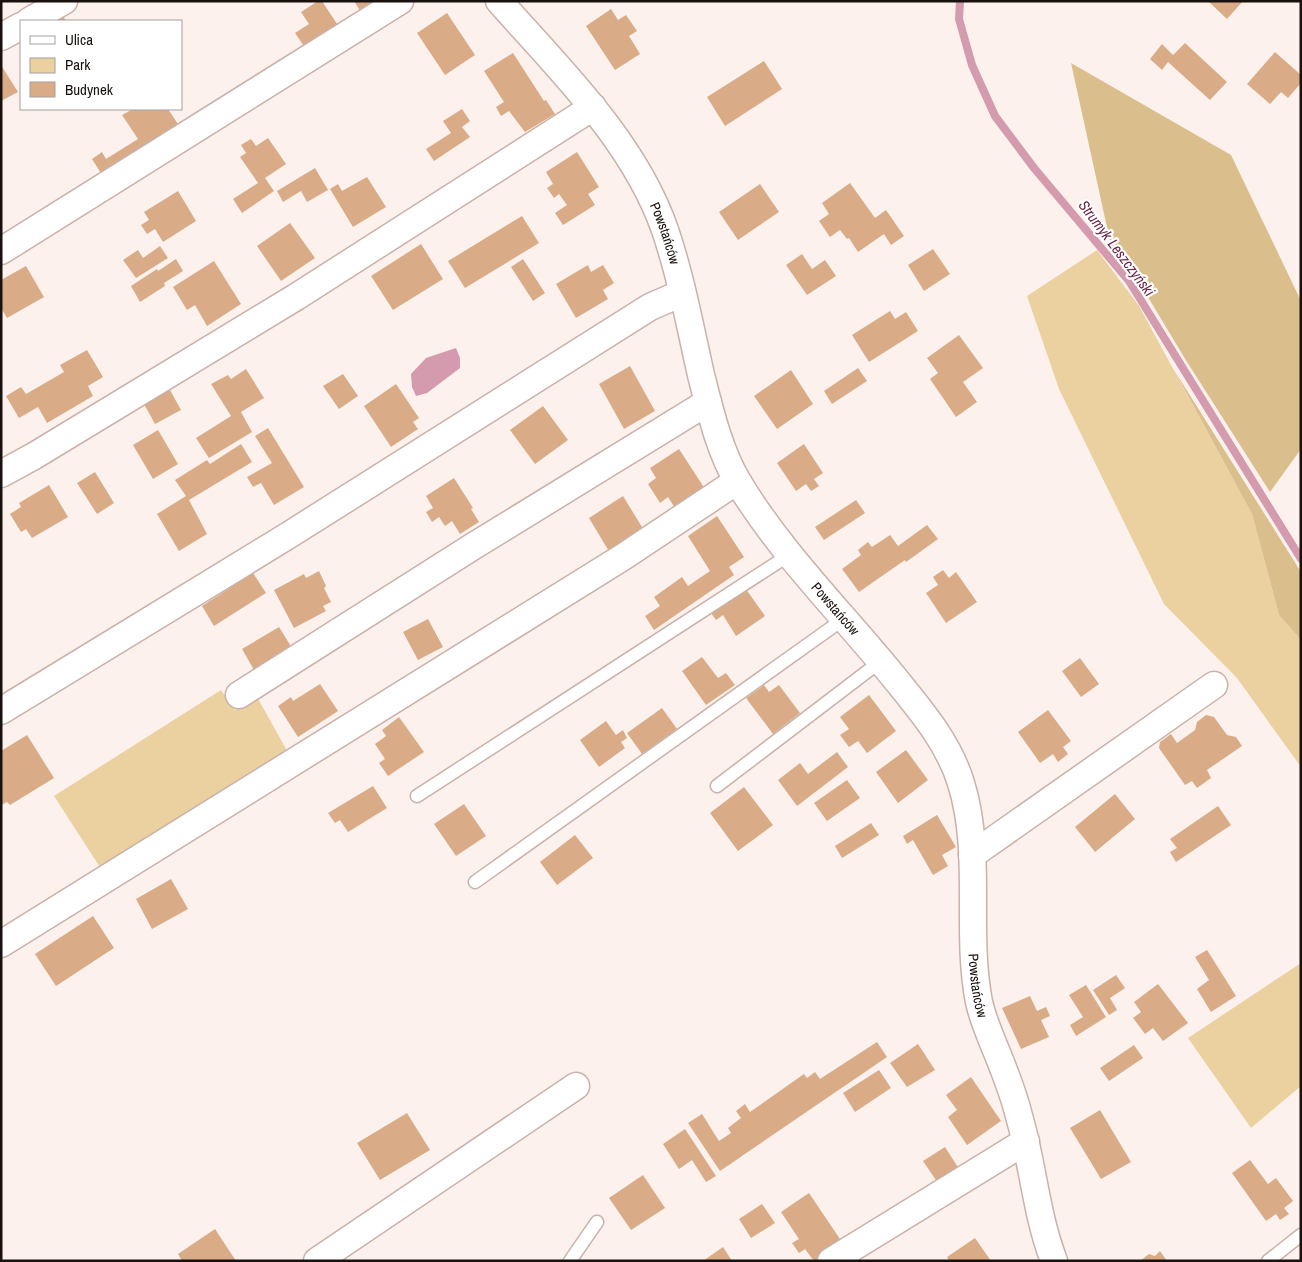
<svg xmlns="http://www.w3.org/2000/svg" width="1302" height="1262" viewBox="0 0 1302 1262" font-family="'Archivo Narrow',sans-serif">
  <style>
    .green { fill: #ebd0a0 }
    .forest { fill: #dabe8c }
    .water { fill: #d49aad }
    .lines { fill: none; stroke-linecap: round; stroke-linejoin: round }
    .stream { stroke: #d49aad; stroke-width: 8 }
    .building { fill: #d9ac87 }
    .lane-casing { stroke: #cab1a9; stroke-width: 15 }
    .street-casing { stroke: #cab1a9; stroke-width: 29 }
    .lane { stroke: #fff; stroke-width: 12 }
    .street { stroke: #fff; stroke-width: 26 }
    .labels { text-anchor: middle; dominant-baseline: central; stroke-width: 4.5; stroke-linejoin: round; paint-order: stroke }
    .street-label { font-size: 14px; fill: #19110e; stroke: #fff }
    .water-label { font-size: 15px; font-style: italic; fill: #6c2744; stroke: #fff }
  </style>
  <rect width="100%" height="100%" fill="#fcf1ed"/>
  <!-- green -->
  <path class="green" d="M1097,250L1139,306L1252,514L1279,615L1301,640V767L1237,678L1164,604L1059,389L1027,296Z
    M221,690L235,710L257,697L290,756L105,875L54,796Z
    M1301,963V1086L1251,1128L1188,1038Z"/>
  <!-- forest -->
  <path class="forest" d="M1071,63L1231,155L1301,301V449L1270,492L1187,362L1131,269L1105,245L1110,241Z
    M1174,370L1301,572V640L1279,615L1252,514Z"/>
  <!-- water -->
  <path class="water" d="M456,348L460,358V368L427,393L416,396L412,387L411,374L426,358Z"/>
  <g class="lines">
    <!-- stream -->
    <path class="stream" d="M960,1L959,19L972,65L995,116L1034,168L1129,281L1301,559"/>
  </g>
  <!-- building -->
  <path class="building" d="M318,1H322L341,30L308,52L295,33L309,24L301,12Z
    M354,1H377L361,12Z
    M1208,1H1243L1227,19Z
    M611,9L618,20L626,15L637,31L629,36L640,54L615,70L586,26Z
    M60,11L66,21H45Z
    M447,13L475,55L445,75L417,33Z
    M1185,43L1227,82L1210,100L1168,62L1162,70L1150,59L1162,44L1173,55Z
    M1275,52L1301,75V83L1288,98L1281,92L1270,104L1247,84Z
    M513,53L544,101L546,100L555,114L525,132L509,111L501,116L496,107L504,102L484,71Z
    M764,61L782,89L725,126L707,97Z
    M1,65L18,92L1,101Z
    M133,109H168L178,124L144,146L104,178L92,159L102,152L106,159L138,139L122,115Z
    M462,109L470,121L462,127L470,137L434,161L426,149L451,133L443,121Z
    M268,138L286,164L265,178L274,191L242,213L233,199L258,183L240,157L246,153L241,145L251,139L256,146Z
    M577,152L599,187L588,194L595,205L563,225L555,213L567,205L559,194L554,198L547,188L553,184L546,172Z
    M315,168L328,190L307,202L301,191L283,202L277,191Z
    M367,177L386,207L353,227L330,189L338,184L342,191Z
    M850,183L875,218L886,210L904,236L891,245L884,234L858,252L849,238L847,239L840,230L830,237L819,221L829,214L822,203Z
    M760,184L779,212L738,240L719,212Z
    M178,191L196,221L163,242L155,229L147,234L141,225L149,220L144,212Z
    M522,216L539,243L465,288L448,261Z
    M290,223L315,258L281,281L257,246Z
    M421,244L443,279L393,310L371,276Z
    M160,246L168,258L136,278L123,260L138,250L143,258Z
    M933,249L950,274L924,291L908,265Z
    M802,254L812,269L825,260L836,276L807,295L786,265Z
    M176,259L183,271L164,283L165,286L140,302L131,286L157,269L158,271Z
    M523,259L545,293L533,301L511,267Z
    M214,261L241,304L207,326L195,305L187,310L173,287Z
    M588,265L591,272L603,265L614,283L603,290L608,299L576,318L556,284Z
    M26,266L44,297L7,318L1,308V280Z
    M890,311L895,319L906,312L918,331L869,362L852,335Z
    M959,335L983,368L963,382L977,402L956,417L930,379L938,373L927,358Z
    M87,350L103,377L88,386L93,396L47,423L38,407L19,418L6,396L21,387L26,394L64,372L60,365Z
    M630,366L655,411L624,429L599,384Z
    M858,368L867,381L832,404L824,391Z
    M246,369L264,398L241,412L252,432L209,458L196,438L231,416L211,384L228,375L231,379Z
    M791,370L813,404L777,429L754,396Z
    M343,374L358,396L339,409L323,386Z
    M396,384L419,418L413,422L418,429L391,447L364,406Z
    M170,390L181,410L155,424L144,404Z
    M543,406L568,440L535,464L510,430Z
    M268,428L304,487L274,505L261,483L253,487L247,477L272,463L255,436Z
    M158,430L178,464L153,479L133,445Z
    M241,444L252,462L189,500L207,534L179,551L157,514L186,496L175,480L207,460L210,464Z
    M804,444L823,473L814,479L819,486L811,491L806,484L796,491L777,463Z
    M679,449L705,489L675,508L668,497L660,503L648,484L656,478L650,468Z
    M95,472L114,503L97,514L77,483Z
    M454,478L473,508L471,509L479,522L460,534L452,521L445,526L439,517L432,522L426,512L433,508L426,496Z
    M49,485L68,517L32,538L26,529L21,532L10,514L21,507L19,503Z
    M623,496L645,532L610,553L589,518Z
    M856,500L865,513L824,540L815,527Z
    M717,516L744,557L729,567L734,575L654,630L645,616L660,606L654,597L682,577L688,586L710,571L688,536Z
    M927,525L938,539L906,562L905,560L859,592L842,569L861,555L858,550L868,542L872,547L890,535L898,546Z
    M943,570L949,578L956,572L977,602L946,623L926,593L938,585L933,577Z
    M319,571L326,586L324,588L331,602L323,606L326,611L294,628L274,590L304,574L306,578Z
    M253,573L266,593L214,626L202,606Z
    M743,585L765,616L736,636L723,615L716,620L708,609Z
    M428,619L443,647L418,660L403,632Z
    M279,627L292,648L254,670L242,649Z
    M702,657L718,678L726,673L735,685L706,705L682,671Z
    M1080,658L1099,684L1081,697L1062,671Z
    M320,684L338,711L298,737L278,706L291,697L293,701Z
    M764,685L769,692L779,685L800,713L773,734L746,698Z
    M869,695L896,731L867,753L858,741L849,747L840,735L849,729L840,717Z
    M662,708L677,729L642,754L627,733Z
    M1048,710L1071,741L1063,747L1068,754L1058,762L1053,754L1040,763L1018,732Z
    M1206,715L1214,717L1227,735L1236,737L1242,746L1207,770L1211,778L1197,788L1192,781L1185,785L1159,748L1160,742L1171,734L1177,743L1195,730L1197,722Z
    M399,717L424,752L388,776L379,763L385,759L375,744L386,736L382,730Z
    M606,721L616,735L623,730L627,738L621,742L625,748L599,767L580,740Z
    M27,735L54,778L10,805L7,802L1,805V751Z
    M906,750L928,780L898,803L876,772Z
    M837,752L848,767L797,806L778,780L800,763L808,774Z
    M847,780L860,798L827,821L814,803Z
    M373,786L387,808L348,832L340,820L335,823L328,813Z
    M744,787L773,825L738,851L710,813Z
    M1115,794L1135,819L1095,852L1075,827Z
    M464,804L486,836L456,856L434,824Z
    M1218,806L1231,825L1176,862L1170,852L1177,848L1170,839Z
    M937,815L956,847L942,855L948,866L933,875L913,840L907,844L903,836Z
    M871,823L879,835L842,858L835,846Z
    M575,835L593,858L557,885L540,862Z
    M171,879L188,909L152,929L136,899Z
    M93,916L114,948L56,986L35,954Z
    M1207,950L1236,996L1211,1012L1197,989L1209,980L1195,957Z
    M1116,975L1125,988L1110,998L1117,1010L1109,1015L1093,990Z
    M1158,984L1188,1023L1163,1041L1153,1028L1145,1034L1133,1018L1141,1012L1134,1002Z
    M1086,985L1106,1017L1076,1036L1070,1025L1083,1017L1069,995Z
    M1030,996L1037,1011L1046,1007L1050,1016L1041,1020L1049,1037L1021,1049L1002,1008Z
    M877,1042L887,1057L720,1171L688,1123L702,1114L719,1141L731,1133L728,1128L741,1118L736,1111L745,1104L750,1112L804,1074L807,1078L815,1072L820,1079Z
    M918,1044L935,1070L907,1087L890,1063Z
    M1134,1045L1143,1058L1109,1081L1100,1068Z
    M879,1070L891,1088L855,1112L843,1093Z
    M971,1077L1001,1121L967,1145L948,1117L957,1110L946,1095Z
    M1100,1110L1131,1162L1101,1179L1070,1128Z
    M407,1113L430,1150L380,1180L357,1143Z
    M685,1129L716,1176L706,1182L692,1160L679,1169L663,1144Z
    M945,1147L961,1172L940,1186L923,1161Z
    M1250,1160L1268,1184L1276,1178L1293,1201L1284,1208L1289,1214L1280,1220L1276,1214L1266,1221L1232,1173Z
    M643,1175L665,1208L631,1230L609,1198Z
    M809,1193L842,1242L814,1261L805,1249L799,1253L792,1243L799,1239L781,1212Z
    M762,1204L775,1223L751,1238L739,1219Z
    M215,1229L236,1261H182L178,1254Z
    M975,1238L991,1261H949L947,1257Z
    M723,1247L732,1261H703Z
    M1160,1251L1167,1261H1140L1149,1254L1155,1256Z"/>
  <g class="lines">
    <defs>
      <path id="lane" d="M717,786L881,661
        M417,796L789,555
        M475,882L845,618
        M570,1261L597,1222
        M1268,1261L1301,1235"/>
      <g id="street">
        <path id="s1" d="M499,1C560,70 634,141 665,230C681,277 690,326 701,375C710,410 719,450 738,482C782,555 844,615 897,681C923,713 949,744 961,783C983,854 965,930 979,1002C983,1020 991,1038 998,1055C1006,1075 1014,1095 1019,1116C1033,1164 1036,1214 1054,1261"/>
        <path d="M29,21L64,1"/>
        <path d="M1,37L21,26"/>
        <path d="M1,251L400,1"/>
        <path d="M1,474L34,456L296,297L593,107"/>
        <path d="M239,695L472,547L708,402"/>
        <path d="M1,711L289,535L650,307L682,293"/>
        <path d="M972,855L1214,685"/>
        <path d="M1,944L623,557L737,481"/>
        <path d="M317,1261L576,1086"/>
        <path d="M831,1261L1026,1141"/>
      </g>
    </defs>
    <!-- lane casing -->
    <use href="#lane" class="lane-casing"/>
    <!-- street casing -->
    <use href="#street" class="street-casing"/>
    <!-- lane -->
    <use href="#lane" class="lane"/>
    <!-- street -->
    <use href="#street" class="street"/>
  </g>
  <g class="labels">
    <!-- street labels -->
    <g class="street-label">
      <text stroke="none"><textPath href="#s1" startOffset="288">Powstańców</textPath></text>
      <text stroke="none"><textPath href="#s1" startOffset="708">Powstańców</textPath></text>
      <text stroke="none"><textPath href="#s1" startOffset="1128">Powstańców</textPath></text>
    </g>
    <!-- water labels -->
    <g class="water-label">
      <text transform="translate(1117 248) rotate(53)">Strumyk Leszczyński</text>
    </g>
  </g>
  <!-- border -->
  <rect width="1302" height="1262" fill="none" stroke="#19110e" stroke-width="5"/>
  <!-- legend -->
  <rect x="20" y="20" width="162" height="90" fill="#ffffff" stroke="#a3a09f"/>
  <rect x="30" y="36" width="25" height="8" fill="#ffffff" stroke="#a3a09f"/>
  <text x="65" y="45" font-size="15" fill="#19110e">Ulica</text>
  <rect x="30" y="58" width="25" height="15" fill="#ebd0a0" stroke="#a3a09f"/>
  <text x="65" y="70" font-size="15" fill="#19110e">Park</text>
  <rect x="30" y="82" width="25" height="15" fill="#d9ac87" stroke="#a3a09f"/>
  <text x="65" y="95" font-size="15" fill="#19110e">Budynek</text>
</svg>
